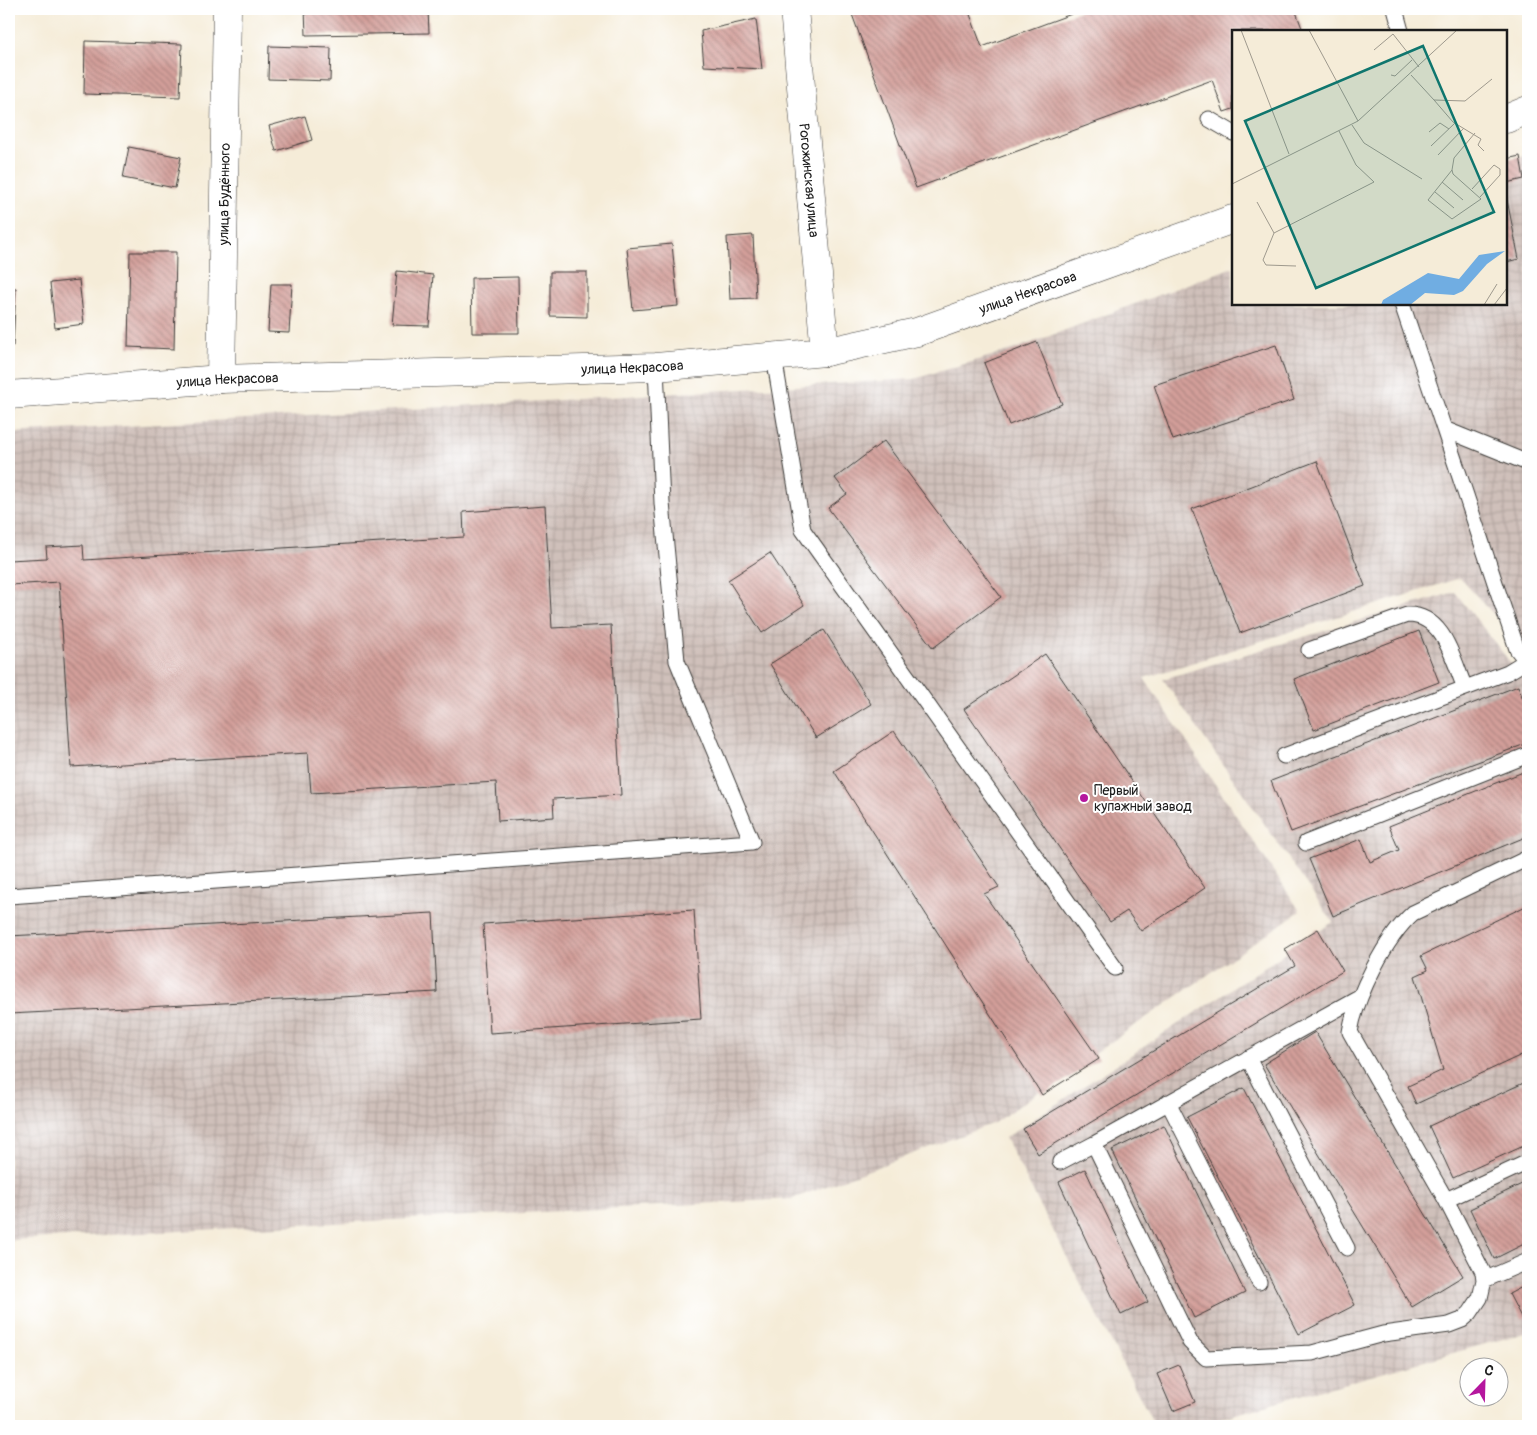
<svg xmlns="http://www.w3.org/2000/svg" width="1537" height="1435" viewBox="0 0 1537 1435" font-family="Pangolin,sans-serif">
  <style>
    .industrial { fill: url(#industrial-grid) }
    .building { fill: url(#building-back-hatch) }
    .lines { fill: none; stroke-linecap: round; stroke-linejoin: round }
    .service-casing { stroke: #3d3b38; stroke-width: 17 }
    .minor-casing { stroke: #3d3b38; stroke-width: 29 }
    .tertiary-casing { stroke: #3d3b38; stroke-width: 29 }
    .service { stroke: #fff; stroke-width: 15 }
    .minor { stroke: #fff; stroke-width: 28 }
    .tertiary { stroke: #fff; stroke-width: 28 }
    .poi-dot { fill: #b5179e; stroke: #fff; stroke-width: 2 }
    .labels { text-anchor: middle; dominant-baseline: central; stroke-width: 4; stroke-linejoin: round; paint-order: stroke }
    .street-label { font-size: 14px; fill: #1c1c1c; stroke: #fff }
    .poi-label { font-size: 14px; fill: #1c1c1c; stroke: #fff; text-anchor: start }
    .inset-road { fill: none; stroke: #9e998d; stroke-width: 1 }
    .view { fill: #0f766e; fill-opacity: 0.15; stroke: #0f766e; stroke-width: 2.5 }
    .inset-edge { fill: none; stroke: #1c1c1c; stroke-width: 2.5 }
  </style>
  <defs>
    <pattern id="industrial-grid" width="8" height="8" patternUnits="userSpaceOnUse" patternTransform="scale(1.25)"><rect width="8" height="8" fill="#cfc0ba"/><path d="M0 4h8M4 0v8" fill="none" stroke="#b1a49f"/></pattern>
    <pattern id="building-back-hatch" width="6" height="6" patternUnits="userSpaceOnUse" patternTransform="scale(1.25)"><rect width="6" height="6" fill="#d39f9a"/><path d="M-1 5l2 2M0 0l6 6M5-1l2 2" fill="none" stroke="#aa817d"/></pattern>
  </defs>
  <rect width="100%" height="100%" fill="#fff"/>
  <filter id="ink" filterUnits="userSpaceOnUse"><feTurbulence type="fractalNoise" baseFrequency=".02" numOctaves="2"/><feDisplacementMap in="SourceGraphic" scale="10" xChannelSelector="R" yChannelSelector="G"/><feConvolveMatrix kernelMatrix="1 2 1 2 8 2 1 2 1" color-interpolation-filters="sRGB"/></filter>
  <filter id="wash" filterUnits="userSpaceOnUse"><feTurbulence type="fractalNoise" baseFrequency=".0096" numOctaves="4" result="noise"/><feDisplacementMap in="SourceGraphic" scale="20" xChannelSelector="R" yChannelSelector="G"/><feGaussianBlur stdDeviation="1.12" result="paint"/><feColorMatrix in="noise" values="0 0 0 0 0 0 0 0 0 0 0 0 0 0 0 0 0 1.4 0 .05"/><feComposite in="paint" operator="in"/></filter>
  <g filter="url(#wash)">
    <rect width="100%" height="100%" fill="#f5ecd8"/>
    <!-- industrial -->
    <path class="industrial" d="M1528,154V651L1460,578L1144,678L1300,911L994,1123L792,1199L9,1240V433L914,379L1015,349L1233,267V304H1506V163Z
      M1455,592L1528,685V1332L1193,1426H1155L1005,1138L1333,922L1163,679Z"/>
    <g id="blocks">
      <!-- building -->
      <path class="building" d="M305,9H428L429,33L306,35Z
        M850,9H968L982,47L1085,9H1295L1303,31H1233V109L1224,112L1212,80L916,188Z
        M756,19L762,69L704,66L701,31Z
        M85,41L182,44L180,97L84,94Z
        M269,46L331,48L330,81L268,79Z
        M305,116L312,140L276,151L269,126Z
        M129,147L181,157L175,188L123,178Z
        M1520,156L1524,179L1506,183V159Z
        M1506,195L1519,259L1506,262Z
        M753,235L756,298L730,299L727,237Z
        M672,244L678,306L633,310L627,248Z
        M130,252H176L174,349L128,347Z
        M397,271L433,275L429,326L392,325Z
        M550,272H587V317L550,316Z
        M518,277L519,333H472L471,278Z
        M79,280L84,324L55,328L50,283Z
        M271,284H292L289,333L268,332Z
        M9,287L16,288L13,346H9Z
        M1037,342L1062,404L1009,425L984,363Z
        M1276,345L1294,400L1173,440L1154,385Z
        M884,441L1001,597L933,648L828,508L847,494L835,478Z
        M1317,461L1365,586L1240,633L1192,509Z
        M545,506L552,628L611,625L621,795L553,799L554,817L498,821L496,782L311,793L308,753L71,767L59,582L9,585V560L47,558L46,547L83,545L84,560L464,537L463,512Z
        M770,553L804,605L762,633L728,580Z
        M824,630L871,704L816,738L770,664Z
        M1419,631L1439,682L1314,730L1294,679Z
        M1045,654L1205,888L1141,931L1127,911L1110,922L964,709Z
        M1518,686L1523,699L1528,698V743L1291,832L1271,781Z
        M894,731L999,887L984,894L1099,1059L1042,1095L834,771Z
        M1528,770V836L1333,916L1309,859L1361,839L1370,862L1399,850L1389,826Z
        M1528,905V1052L1416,1104L1408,1086L1443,1070L1415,976L1428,970L1421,956Z
        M694,910L701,1019L490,1033L483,924Z
        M433,913L437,992L9,1014V936Z
        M1318,929L1343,971L1038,1154L1023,1129L1295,966L1285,949Z
        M1315,1032L1463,1276L1412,1307L1264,1064Z
        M1528,1081V1144L1453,1178L1429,1126Z
        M1244,1088L1355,1305L1299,1334L1187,1117Z
        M1164,1125L1245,1293L1194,1318L1112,1150Z
        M1085,1169L1148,1302L1121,1315L1059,1182Z
        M1528,1181V1242L1494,1259L1470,1209Z
        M1528,1284V1316L1522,1319L1509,1294Z
        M1179,1365L1195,1402L1173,1411L1157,1374Z"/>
    </g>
  </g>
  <g filter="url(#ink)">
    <use href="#blocks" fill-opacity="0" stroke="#3d3b38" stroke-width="1"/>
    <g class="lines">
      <defs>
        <path id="service" d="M1395,9L1401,31
          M1209,119L1233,133
          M1402,304L1444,429L1528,463
          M774,357L803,530L1115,968
          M1444,429L1517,649L1528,663
          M1309,650L1407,615C1444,614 1453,660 1465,688
          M1284,756L1508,672L1526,661
          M1306,843L1528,755
          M9,896L752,842L677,661L662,503L656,367
          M1359,997L1094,1144L1190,1342L1206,1358L1312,1353L1383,1334L1449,1325L1462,1320L1470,1313L1480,1298L1484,1280L1483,1272L1446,1200L1350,1032C1356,996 1386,937 1413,913L1528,858
          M1248,1058L1347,1248
          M1168,1102L1259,1282
          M1060,1162L1094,1144
          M1446,1200L1528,1162
          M1484,1280L1528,1261"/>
        <g id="minor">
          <path id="s1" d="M794,9L825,352"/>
          <path id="s2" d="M221,379L227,9"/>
        </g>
        <g id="tertiary">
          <path d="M1506,119L1528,110"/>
          <path id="s3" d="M9,395L221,379L656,367L825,352L917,332L1233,219"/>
        </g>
      </defs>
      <!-- service casing -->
      <use href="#service" class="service-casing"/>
      <!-- minor casing -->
      <use href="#minor" class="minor-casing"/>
      <!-- tertiary casing -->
      <use href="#tertiary" class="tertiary-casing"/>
      <!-- service -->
      <use href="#service" class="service"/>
      <!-- minor -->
      <use href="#minor" class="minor"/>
      <!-- tertiary -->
      <use href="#tertiary" class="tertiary"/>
    </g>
  </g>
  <!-- markers -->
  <circle class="poi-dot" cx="1084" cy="798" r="5"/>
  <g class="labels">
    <!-- street labels -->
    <g class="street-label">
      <text stroke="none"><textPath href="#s1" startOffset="172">Рогожинская улица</textPath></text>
      <text stroke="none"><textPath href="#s2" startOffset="185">улица Будённого</textPath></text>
      <text stroke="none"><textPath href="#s3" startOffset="1029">улица Некрасова</textPath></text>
      <text stroke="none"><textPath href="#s3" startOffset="624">улица Некрасова</textPath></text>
      <text stroke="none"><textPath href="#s3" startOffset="219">улица Некрасова</textPath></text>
    </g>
    <!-- poi labels -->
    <g class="poi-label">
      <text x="1094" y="790">Первый<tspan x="1094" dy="16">купажный завод</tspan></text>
    </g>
  </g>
  <!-- overview -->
  <g transform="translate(1232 30)">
    <rect width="275" height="275" fill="#f5ecd8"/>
    <path d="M273,221L255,234L231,261L222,265L193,263L178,275H149L151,270L196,243L227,249L247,225Z" fill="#70ade2"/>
    <path class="inset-road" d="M9,0L57,124M77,0L126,91M142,20L161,4L187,37M159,45L163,46L180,30M179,45L202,70L233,71L260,49M202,70L221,92L249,109L246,115L252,121M120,95L132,113L190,149M197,102L208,93L217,99M199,116L223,93M206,125L232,98M220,140L221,144L249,169L220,189L196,170L220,140L222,128L243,103M210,152L231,170M0,154L126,91L225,0M240,159L262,135L268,139V145L248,167M203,162L222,178M25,172L42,203M64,236L34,235L31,230L42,203L142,152L124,135L107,101M252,275L265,254M262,275L275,258"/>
    <path class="view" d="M191,16L262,182L84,258L13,91Z"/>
    <rect width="275" height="275" class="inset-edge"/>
  </g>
  <!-- margin -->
  <rect width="1537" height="1435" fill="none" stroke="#fff" stroke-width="30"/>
  <!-- north arrow -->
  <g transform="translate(1484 1382) rotate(23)"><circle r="24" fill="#ffffff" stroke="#a4a4a4"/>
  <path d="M0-4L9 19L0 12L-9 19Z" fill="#b5179e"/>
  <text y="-8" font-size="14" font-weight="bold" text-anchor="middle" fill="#1c1c1c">С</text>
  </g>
</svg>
